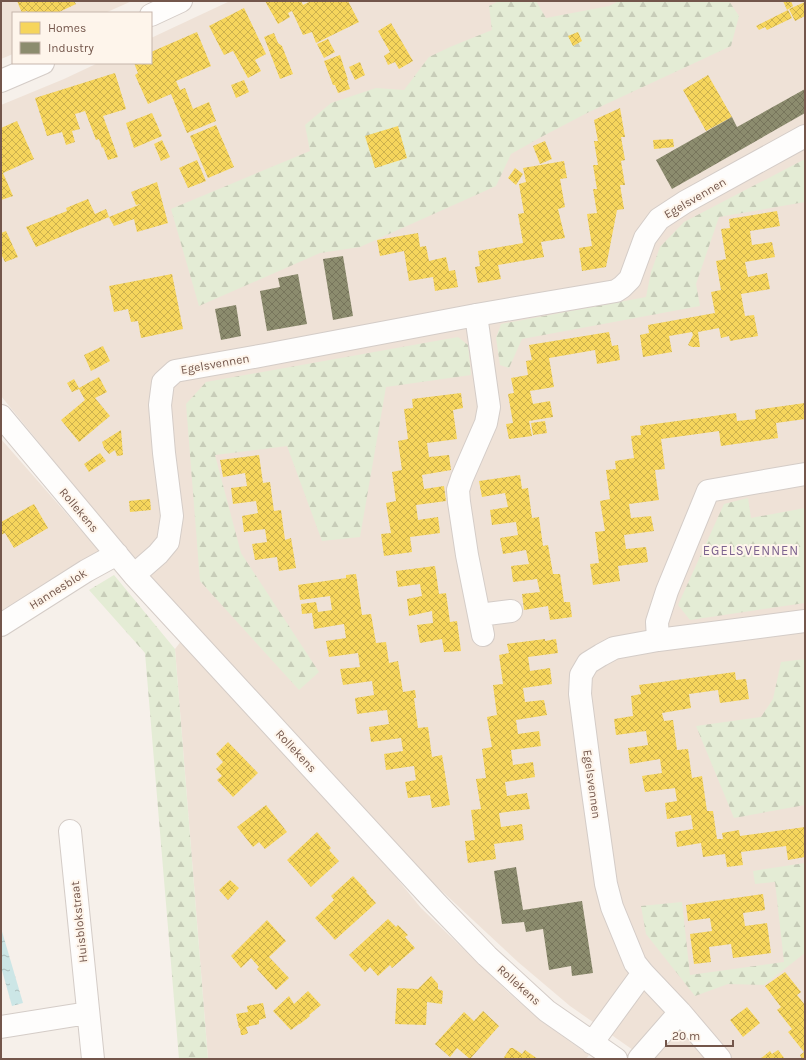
<svg xmlns="http://www.w3.org/2000/svg" width="806" height="1060" viewBox="0 0 806 1060" font-family="Karla,sans-serif">
  <style>
    .residential { fill: #efe2d7 }
    .forest { fill: url(#forest-firs) }
    .water { fill: url(#water-ripples) }
    .homes { fill: url(#homes-cross-hatch) }
    .industry { fill: url(#industry-cross-hatch) }
    .lines { fill: none; stroke-linecap: round; stroke-linejoin: round }
    .minor-casing { stroke: #d4ccc7; stroke-width: 24 }
    .minor { stroke: #fefdfc; stroke-width: 22 }
    .labels { text-anchor: middle; dominant-baseline: central; stroke-width: 4; stroke-linejoin: round; paint-order: stroke }
    .street-label { font-size: 12px; fill: #73564b; stroke: #fef5eb }
    .neighbourhood-label { font-size: 13px; letter-spacing: 1px; fill: #7c638f; stroke: #fef5eb }
  </style>
  <defs>
    <pattern id="forest-firs" width="22" height="20" patternUnits="userSpaceOnUse"><rect width="22" height="20" fill="#e4ecd5"/><path d="M5 1l3.5 6h-7zM16 11l3.5 6h-7z" fill="#c7ccb8"/></pattern>
    <pattern id="water-ripples" width="26" height="14" patternUnits="userSpaceOnUse"><rect width="26" height="14" fill="#cce6e6"/><path d="M2 4q2-2 4 0t4 0M15 11q2-2 4 0t4 0" fill="none" stroke="#aabdbc"/></pattern>
    <pattern id="homes-cross-hatch" width="8" height="8" patternUnits="userSpaceOnUse"><rect width="8" height="8" fill="#f6d55c"/><path d="M0 0l8 8M0 8l8-8" fill="none" stroke="#ccb04e"/></pattern>
    <pattern id="industry-cross-hatch" width="8" height="8" patternUnits="userSpaceOnUse"><rect width="8" height="8" fill="#8c8c6e"/><path d="M0 0l8 8M0 8l8-8" fill="none" stroke="#77755c"/></pattern>
  </defs>
  <rect width="100%" height="100%" fill="#f6f0ea"/>
  <!-- residential -->
  <path class="residential" d="M1,1H132L105,13H13V54L1,59Z
    M230,1H805V1059H646L570,1006L518,962L416,867L137,563L1,396V105L64,79L98,63H151V38Z
    M1,439L101,553L1,616Z
    M182,640L268,733L390,870L421,908L508,992L541,1021L589,1055L586,1059H208L175,649Z"/>
  <!-- forest -->
  <path class="forest" d="M499,1H536L546,18L609,6L619,1H729L739,16L731,46L589,112L543,136L511,154L496,186L360,247L320,253L199,306L171,209L310,151L305,125L331,103L376,88L404,90L429,57L450,47L492,30L489,6Z
    M805,159V202L719,217L696,284L700,306L522,339L509,368L500,365L496,338L501,324L646,297L651,272L660,247L684,222Z
    M458,337L468,345L471,375L386,387L360,537L322,541L287,446L215,455L241,553L319,672L299,690L200,581L186,404L206,382Z
    M748,498L751,518L805,508V603L690,620L678,605L724,504Z
    M114,575L175,649L208,1059H179L145,653L89,590Z
    M805,659V805L734,818L696,726L761,717L773,699L781,662Z
    M805,863V953L764,985L728,984L695,996L646,934L641,906L682,902L690,975L784,962L775,882L755,884L753,871Z"/>
  <!-- water -->
  <path class="water" d="M1,928L23,1003L12,1006L1,967Z"/>
  <!-- homes -->
  <path class="homes" d="M17,1H74L76,4L57,13H28L27,11L22,13Z
    M265,1H301L303,5L311,1H348L359,22L316,43L312,32L303,35L292,11L288,13L290,17L278,24Z
    M783,1H791L793,6L787,10Z
    M805,2V16L795,21L789,9Z
    M244,8L266,54L255,60L261,71L248,78L233,51L224,55L209,26Z
    M788,10L792,18L767,30L765,27L759,30L756,26Z
    M391,23L413,61L399,69L395,62L388,65L384,56L390,52L378,31Z
    M197,32L211,66L176,81L180,90L185,88L193,109L209,102L216,121L187,133L171,94L148,104L135,75L138,73L134,63H151V52Z
    M578,32L582,41L573,46L568,36Z
    M274,33L278,43L282,46L293,74L280,79L264,37Z
    M328,39L335,52L324,58L317,44Z
    M340,55L348,80H347L350,89L338,93L335,85H333L324,61Z
    M360,62L365,75L355,80L349,67Z
    M115,73L126,109L103,116L118,157L108,160L103,147L102,148L99,139L96,140L85,111L75,114L80,129L72,131L75,142L66,145L62,132L47,136L35,98Z
    M708,75L732,117L706,131L683,90Z
    M244,80L249,92L236,98L231,85Z
    M620,108L625,137H621L625,160L621,161L625,185H620L624,209L617,210L606,267L582,271L579,248L592,246L587,214L597,213L593,189H597L593,165H598L594,141H598L594,120Z
    M152,113L162,136L134,148L126,123Z
    M17,121L34,159L3,173L13,196L1,200V128Z
    M216,125L234,167L208,178L190,136Z
    M398,126L407,158L375,168L365,136Z
    M673,139L674,147L654,149L653,140Z
    M162,140L170,157L161,161L154,144Z
    M545,141L552,159L540,164L533,146Z
    M197,160L206,181L188,188L179,168Z
    M564,161L567,178L560,179L565,207L558,209L565,238L541,242L544,257L498,265L501,279L478,283L475,267L480,266L478,251L523,243L518,214L524,213L519,184L526,182L523,168Z
    M515,168L523,174L516,185L508,178Z
    M157,182L168,223L137,232L134,219L114,226L109,217L141,204L136,205L131,192Z
    M88,199L95,214L106,209L109,217L36,247L26,227L67,211L66,208Z
    M777,211L780,226L750,231L752,245L772,242L775,257L745,262L748,277L767,273L770,289L741,294L745,316L754,315L758,336L730,341L729,336L721,338L719,328L698,332L700,347H692L688,345L693,335L692,332L669,336L672,352L643,357L640,335L649,333L648,325L715,313L711,292L721,290L716,261L726,259L721,229L730,228L729,219Z
    M6,231L18,257L5,262L1,254V233Z
    M418,233L420,247L426,246L429,261L446,257L449,271L455,270L458,287L435,291L433,277L409,281L404,251L380,256L377,240Z
    M172,274L183,329L141,338L138,321L131,322L128,309L114,312L109,286Z
    M609,332L612,346L618,345L620,360L597,364L595,350L549,358L554,387L530,391L533,404L550,401L553,417L529,421L532,436L509,439L506,424L513,423L508,394L514,393L511,378L528,375L526,361L532,360L529,345Z
    M103,346L110,361L91,371L84,355Z
    M99,377L107,392L95,398L110,416L79,442L61,420L85,400L79,389L72,392L67,383L74,379L79,388Z
    M461,393L463,408L453,410L457,439L427,443L429,457L449,455L451,470L422,475L424,489L444,486L446,501L416,505L418,520L438,517L440,533L410,537L412,552L384,556L381,534L391,533L386,503L396,501L392,472L402,470L398,441L408,439L404,409L413,408L412,399Z
    M805,403V419L776,423L778,438L721,446L719,431L661,439L665,469L655,470L659,500L629,504L631,518L651,516L654,531L624,535L626,549L646,547L648,562L618,566L620,581L593,585L590,564L599,563L595,532L605,531L600,501L610,499L606,470L616,469L615,461L634,458L631,436L641,435L640,426L736,413L737,421L756,419L755,410Z
    M545,421L547,433L533,435L531,423Z
    M121,430L123,455L117,456L115,450L109,454L104,448L102,442Z
    M100,453L106,461L89,472L84,464Z
    M259,455L263,483L270,482L274,511L281,510L285,540L291,538L296,568L279,571L277,557L255,560L252,544L267,542L265,529L244,532L242,516L258,513L256,501L233,504L231,488L247,486L245,473L223,477L220,460Z
    M520,475L522,489L528,488L532,518L539,517L543,546L548,545L553,574H560L564,602H570L572,617L550,620L548,606L524,610L522,594L540,592L537,579L513,582L511,566L529,564L526,550L503,554L500,538L518,535L516,522L492,525L490,510L508,507L505,493L482,497L479,481Z
    M150,499L151,510L130,512L129,501Z
    M34,504L48,528L14,548L5,533L1,535V522Z
    M435,566L439,594L446,593L450,622L457,621L461,651L444,652L442,639L420,643L417,625L433,623L432,611L409,616L407,599L422,596L420,584L398,587L396,571Z
    M356,574L362,615L371,614L376,643L386,642L389,663L398,661L403,692L415,690L416,698H414L418,728L428,727L432,757L442,755L450,805L432,808L430,795L408,798L405,782L416,780L414,766L386,770L384,754L403,751L401,738L371,742L369,727L389,724L387,710L357,714L355,698L374,695L372,681L343,685L340,669L360,667L358,653L329,657L326,641L346,638L344,624L314,629L312,613L302,614L301,604L316,602L318,612L332,610L330,596L300,600L298,585L346,578V575Z
    M545,639V641L556,639L558,653L528,657L530,671L550,668L552,684L523,688L525,702L544,700L547,715L516,720L518,734L539,731L541,746L511,750L513,765L533,762L535,777L505,782L507,796L527,793L530,809L499,813L501,827L522,824L524,840L494,844L496,859L468,863L465,841L475,840L471,810L481,809L476,779L486,778L482,749L492,747L487,717L497,715L493,685L503,684L499,655L509,653L507,644Z
    M735,672L736,680L746,679L749,699L720,703L718,690L689,694L691,708L662,713L664,721L673,720L677,750L688,749L692,778L702,776L707,811H713L717,839H723L722,833L739,830L740,836L805,827V857L788,860L786,846L741,852L743,865L727,867L725,854L703,857L701,843L677,847L675,832L693,829L691,815L667,819L665,803L677,801L675,788L645,792L642,776L662,773L660,759L630,764L628,748L648,745L646,731L616,735L614,719L633,716L631,696L641,694L639,685Z
    M228,742L258,773L233,797L217,780L222,776L216,769L223,762L216,754Z
    M266,805L287,832L265,849L259,842L253,847L237,827Z
    M317,832L331,848L329,850L339,861L311,887L287,860Z
    M353,876L367,891L366,892L376,903L335,940L315,918L334,900L331,896Z
    M230,880L239,888L228,900L219,890Z
    M763,894L765,910L743,913L745,926L767,923L771,953L733,958L731,944L709,947L711,962L694,964L690,934L712,931L710,918L688,921L686,905Z
    M388,919L396,927L398,925L408,935L405,937L415,948L392,968L390,965L378,976L370,967L365,972L349,955Z
    M267,920L286,941L269,957L289,978L276,990L257,969L259,967L251,958L241,968L231,956Z
    M785,972L801,992L797,995L805,1005V1059H802L800,1055L804,1052L788,1032L792,1029L777,1010L781,1007L765,986Z
    M431,976L438,984V989L443,991L442,1004L427,1002L426,1025L395,1024L397,988L418,989Z
    M308,991L321,1005L309,1015L310,1016L300,1024H299L291,1030L273,1011L289,996L294,1004Z
    M263,1003L266,1018L259,1020V1024L246,1027L248,1033L244,1035H241L240,1028H239L236,1014L248,1012L247,1006Z
    M747,1007L760,1023L743,1037L730,1020Z
    M483,1011L499,1026L470,1059L457,1048L450,1057L435,1044L464,1012L474,1021Z
    M510,1048H513L522,1054L525,1050L538,1059H503Z
    M778,1050L785,1059H760L770,1051L772,1054Z"/>
  <!-- industry -->
  <path class="industry" d="M805,89V113L672,189L656,160L732,117L737,127Z
    M343,256L353,316L333,320L323,259Z
    M298,274L307,324L267,331L260,291L280,287L278,278Z
    M236,305L241,336L221,340L215,309Z
    M516,867L523,910L582,901L593,973L572,976L571,966L549,970L543,929L526,932L524,922L502,924L494,871Z"/>
  <g class="lines">
    <defs>
      <path id="minor" d="M151,15L181,1
        M1,81L43,63
        M476,315L489,407L486,423L462,478L458,490L459,502L467,555L483,635
        M1,416L134,575L436,903L487,956L547,1011L616,1059
        M134,575L158,554L168,542L172,516L164,453L160,405L163,382L175,371L265,355L476,315L616,291L622,287L630,279L645,238L659,219L685,202L805,136
        M479,615L511,611
        M1,625L86,571L117,554
        M658,640L657,622L667,591L708,491L805,474
        M70,831L93,1059
        M1,1027L88,1013
        M592,1043L643,973
        M639,1059L680,1012
        M720,1059L680,1012L643,973L635,963L612,907L606,884L590,771L580,694L581,675L588,663L601,655L614,648L658,640L805,621"/>
    </defs>
    <!-- minor casing -->
    <use href="#minor" class="minor-casing"/>
    <!-- minor -->
    <use href="#minor" class="minor"/>
  </g>
  <g class="labels">
    <!-- street labels -->
    <g class="street-label">
      <text transform="translate(695 198) rotate(-30)">Egelsvennen</text>
      <text transform="translate(215 364) rotate(-10)">Egelsvennen</text>
      <text transform="translate(79 510) rotate(50)">Rollekens</text>
      <text transform="translate(58 589) rotate(-32)">Hannesblok</text>
      <text transform="translate(296 751) rotate(47)">Rollekens</text>
      <text transform="translate(592 784) rotate(82)">Egelsvennen</text>
      <text transform="translate(79 922) rotate(-96)">Huisblokstraat</text>
      <text transform="translate(519 985) rotate(42)">Rollekens</text>
    </g>
    <!-- neighbourhood labels -->
    <g class="neighbourhood-label">
      <text x="751" y="550">EGELSVENNEN</text>
    </g>
  </g>
  <!-- border -->
  <rect width="806" height="1060" fill="none" stroke="#73564b" stroke-width="4"/>
  <!-- legend -->
  <rect x="12" y="12" width="140" height="52" fill="#fef5eb" stroke="#c6b5ab"/>
  <rect x="20" y="22" width="20" height="12" fill="#f6d55c" stroke="#c6b5ab"/>
  <text x="48" y="32" font-size="12" fill="#73564b">Homes</text>
  <rect x="20" y="42" width="20" height="12" fill="#8c8c6e" stroke="#c6b5ab"/>
  <text x="48" y="52" font-size="12" fill="#73564b">Industry</text>
  <!-- scale -->
  <path d="M666 1040v6h67v-6" fill="none" stroke="#73564b" stroke-width="2"/>
  <text x="672" y="1040" font-size="12" fill="#73564b" stroke="#fef5eb" stroke-width="3" paint-order="stroke">20 m</text>
</svg>
